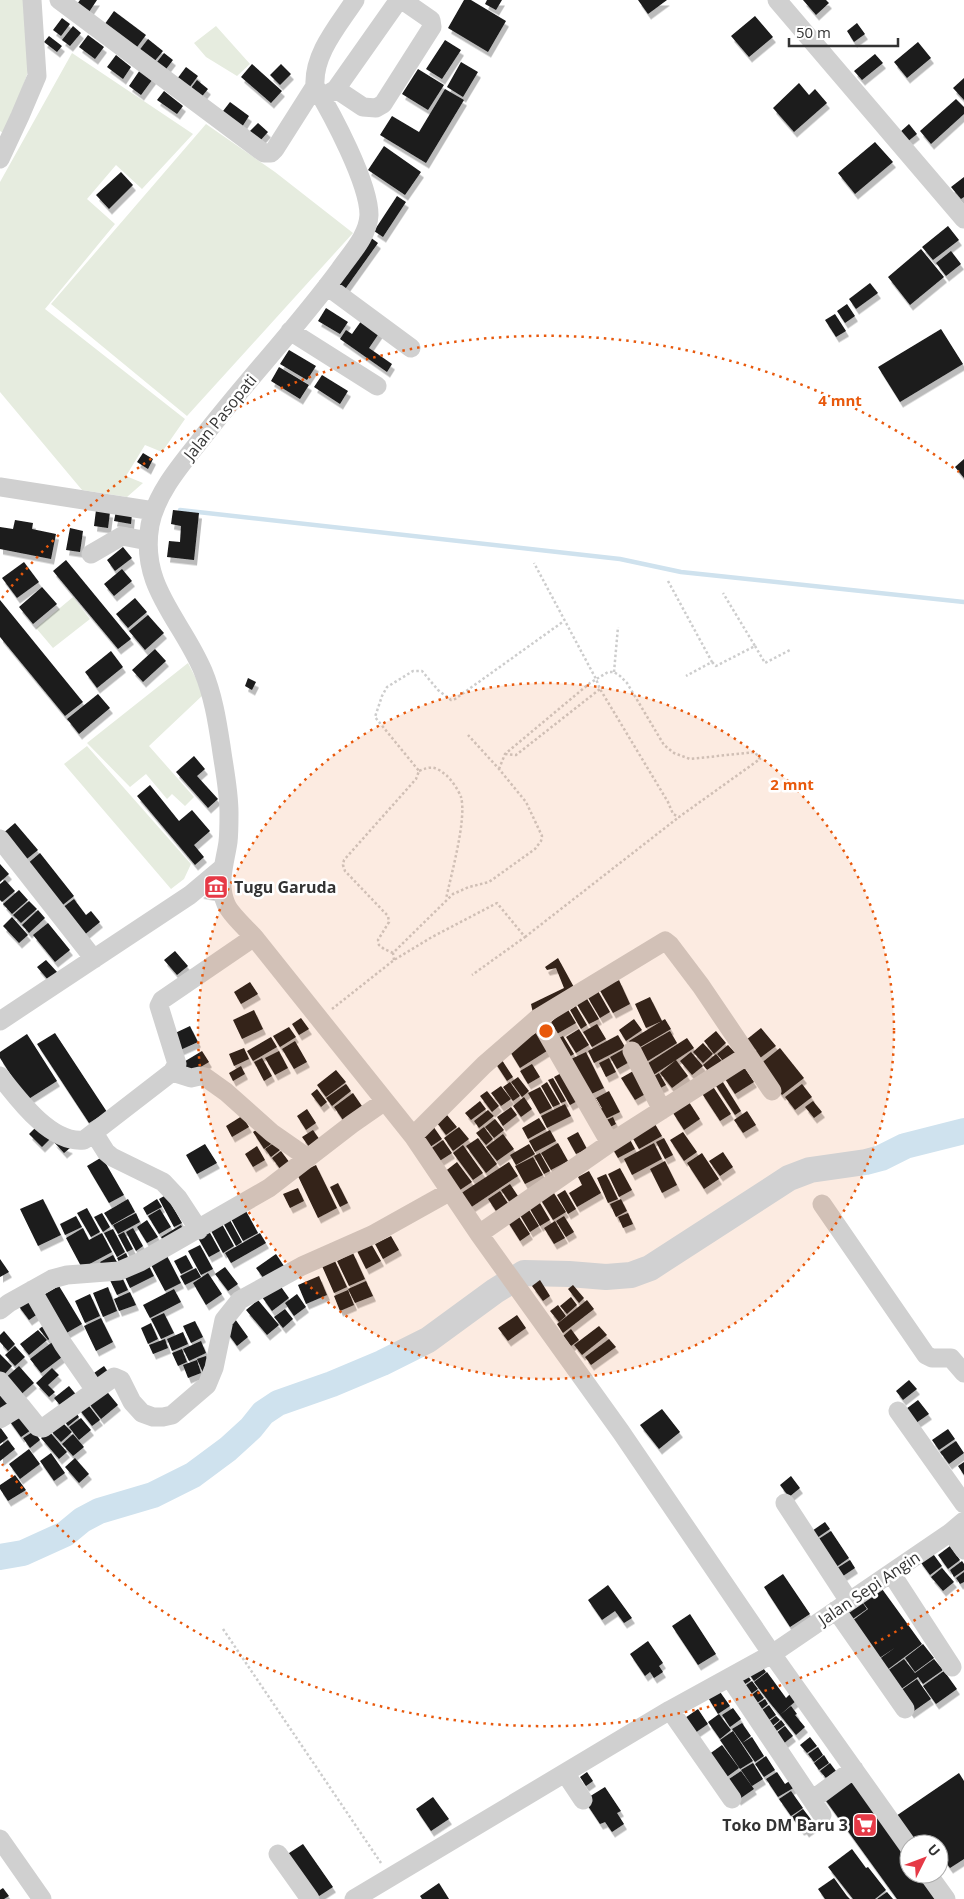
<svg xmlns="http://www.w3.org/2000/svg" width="964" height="1899" viewBox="0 0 964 1899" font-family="'Open Sans',sans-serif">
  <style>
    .green { fill: #e6ecdf }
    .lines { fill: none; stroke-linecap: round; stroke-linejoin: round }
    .stream { stroke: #cfe2ee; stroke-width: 4.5 }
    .river { stroke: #cfe2ee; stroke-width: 26 }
    .building { fill: #1a1a1a; filter: url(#shadow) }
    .path { stroke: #cdcdcd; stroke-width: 2.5; stroke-dasharray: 2.5 2.5; stroke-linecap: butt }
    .minor { stroke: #d0d0d0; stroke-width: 19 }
    .ring { fill: none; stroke: #e8590c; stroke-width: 2.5; stroke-dasharray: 2.5 5 }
    .labels { text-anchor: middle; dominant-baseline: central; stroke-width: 5; stroke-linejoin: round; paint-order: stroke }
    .street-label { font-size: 16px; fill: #333; stroke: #fff }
    .poi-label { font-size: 16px; font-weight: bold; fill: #333; stroke: #fff; text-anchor: start }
    .centre { fill: #e8590c; stroke: #fff; stroke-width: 2.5 }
    .ring-label { font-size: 15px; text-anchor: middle; font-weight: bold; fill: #e8590c; stroke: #fff; stroke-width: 5; stroke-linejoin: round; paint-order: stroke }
  </style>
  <defs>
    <filter id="shadow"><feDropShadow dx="3" dy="5.5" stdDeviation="0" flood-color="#0004"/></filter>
  </defs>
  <rect width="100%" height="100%" fill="#fff"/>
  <!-- green -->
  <path class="green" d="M0,0H27L31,63L6,135L0,131Z
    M216,26L250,64L237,76L206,57L194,43Z
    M72,53L193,134L142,189L116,165L87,199L115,224L45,309L185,419L162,452L145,445L126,476L143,483L127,497L82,490L0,392V182Z
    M206,124L275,172L353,233L187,416L51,304Z
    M73,597L90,619L53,648L36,628Z
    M188,663L204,694L149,746L194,797L185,806L172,794L167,799L146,774L130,787L87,743Z
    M87,746L191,864L184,879L171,889L64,764Z"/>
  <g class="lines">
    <!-- stream -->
    <path class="stream" d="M180,510L620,559L681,572L964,602"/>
    <!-- river -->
    <path class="river" d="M0,1557L23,1553L65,1534L82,1520L99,1511L153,1495L193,1475L228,1449L251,1428L263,1413L278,1403L332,1384L382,1363L428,1340L495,1291L524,1273L569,1274L606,1277L631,1275L650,1268L789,1178L810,1170L866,1162L881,1158L905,1146L964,1131"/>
  </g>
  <!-- building -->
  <path class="building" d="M80,0H97L87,15L75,7Z
    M464,0H471L506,21L488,52L448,28Z
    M487,0H502L496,10L485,4Z
    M638,0H667L648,14Z
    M803,0H826L829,3L816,15Z
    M114,11L146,35L134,51L102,28Z
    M755,16L773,37L749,57L731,36Z
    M62,18L70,24L61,36L53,30Z
    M857,23L865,34L854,42L847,31Z
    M73,26L81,33L70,46L62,40Z
    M88,35L104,47L95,59L79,47Z
    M49,36L62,46L57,52L44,42Z
    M148,39L163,51L153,63L138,52Z
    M445,40L461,50L442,79L426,69Z
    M918,42L931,58L907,78L894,62Z
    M164,53L173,60L163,73L154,66Z
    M875,54L883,63L862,80L854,71Z
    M116,55L131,67L123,79L107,67Z
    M461,62L478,72L463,97L447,87Z
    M252,64L282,91L271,103L241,77Z
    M281,64L291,74L280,85L270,75Z
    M142,67L155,76L141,95L129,86Z
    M186,67L198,76L186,92L174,83Z
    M418,69L444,85L428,110L402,94Z
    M964,78V100L953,88Z
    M197,80L208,89L199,100L188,92Z
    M799,83L809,95L815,89L827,103L794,132L773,108Z
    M445,89L464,100L426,163L380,135L392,116L419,132Z
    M164,91L183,106L177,114L157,100Z
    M956,99L964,107V114L931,144L920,131Z
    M230,102L249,116L240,130L220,115Z
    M258,123L268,132L258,143L248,133Z
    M909,124L917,134L907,142L899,133Z
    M875,142L893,162L855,194L838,173Z
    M384,146L421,172L405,195L368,170Z
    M121,172L133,185L109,209L96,195Z
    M964,177V197L961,199L951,187Z
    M397,196L406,202L383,237L374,231Z
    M948,226L959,240L933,260L922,247Z
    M370,237L378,243L343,292L335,286Z
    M921,249L944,277L910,305L888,277Z
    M951,251L961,264L946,276L936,263Z
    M870,283L878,293L856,309L849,299Z
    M847,304L855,316L845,323L837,311Z
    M326,308L348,322L340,334L318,321Z
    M835,314L846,331L836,337L825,320Z
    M364,317L382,329L369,348L392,364L387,372L340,339L346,330L352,334Z
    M941,329L963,364L900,402L878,367Z
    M289,350L316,366L307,380L280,364Z
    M279,367L309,385L300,399L271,381Z
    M322,375L348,391L340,404L314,387Z
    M143,453L153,459L148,469L137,462Z
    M964,459V478L955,467Z
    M96,510L110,512L108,528L94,526Z
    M173,510L199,513L194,560L167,557L169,541L180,542L181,526L171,524Z
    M116,511L132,514L131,524L114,521Z
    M15,520L33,523L32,529L56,534L51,559L0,549V527L13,529Z
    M70,528L83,531L80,552L66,550Z
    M123,547L132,558L115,571L107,560Z
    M66,560L131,639L118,649L53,571Z
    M24,562L39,582L17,598L2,578Z
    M122,569L132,581L114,596L104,584Z
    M42,587L57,604L33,624L19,607Z
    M135,598L147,612L128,628L116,614Z
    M0,600L83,702L65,716L0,637Z
    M148,615L164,633L145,650L129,631Z
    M155,649L166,661L143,682L132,670Z
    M111,651L123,667L97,688L85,672Z
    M248,678L256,682L252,690L245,686Z
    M98,694L110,708L79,734L67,719Z
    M194,756L205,769L197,776L218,799L208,808L176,772Z
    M150,785L179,821L192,810L210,831L194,845L204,857L195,865L137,796Z
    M15,823L38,850L23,862L1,835Z
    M40,853L74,896L59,908L26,865Z
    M0,864L9,874L0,882Z
    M5,880L15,891L2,902L0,900V884Z
    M219,880L222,897L200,893Z
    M19,890L28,900L12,914L3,904Z
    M74,899L86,915L91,911L100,922L83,936L62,908Z
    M29,901L37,909L21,923L13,915Z
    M38,910L45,918L29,933L22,925Z
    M12,917L28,935L19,943L3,926Z
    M48,923L70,950L55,962L33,935Z
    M175,951L188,966L177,975L164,960Z
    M558,958L576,991L533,1013L531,1004L564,988L556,968L547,970L545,967Z
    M46,960L58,973L49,981L37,967Z
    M619,980L630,1004L613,1013L599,989Z
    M250,982L258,994L241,1004L234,992Z
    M598,991L610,1012L600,1018L587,996Z
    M586,997L599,1019L589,1024L576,1003Z
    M650,997L662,1021L646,1028L635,1004Z
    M576,1006L587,1025L581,1029L570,1010Z
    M567,1008L576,1023L555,1035L549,1024Z
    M254,1010L263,1029L242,1039L233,1020Z
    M301,1018L309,1029L299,1035L292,1024Z
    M634,1019L642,1030L626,1041L619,1030Z
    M665,1019L671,1029L635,1050L629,1041Z
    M597,1024L606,1039L592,1047L583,1032Z
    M190,1026L198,1042L178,1051L171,1035Z
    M289,1027L296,1037L280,1047L273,1036Z
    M761,1028L776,1046L760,1058L746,1040Z
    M579,1029L589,1045L576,1053L566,1037Z
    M539,1031L550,1049L520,1068L509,1050Z
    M670,1031L677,1043L643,1064L635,1051Z
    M716,1031L726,1043L714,1054L704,1041Z
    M55,1033L107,1112L89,1123L37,1044Z
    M27,1034L57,1081L27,1100L0,1058V1052Z
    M618,1035L625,1047L594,1063L588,1051Z
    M563,1036L574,1054L564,1060L553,1041Z
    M271,1037L277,1047L253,1061L247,1051Z
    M687,1038L694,1048L649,1078L642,1067Z
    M295,1041L307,1062L294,1069L282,1049Z
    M703,1043L713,1054L703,1063L693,1052Z
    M728,1045L739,1057L728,1067L717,1054Z
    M244,1048L249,1059L234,1066L229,1054Z
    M626,1048L633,1060L617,1069L610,1057Z
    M780,1048L804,1078L782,1095L759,1065Z
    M202,1051L209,1062L189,1074L182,1063Z
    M279,1051L288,1068L275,1075L265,1058Z
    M586,1052L604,1088L585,1097L567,1061Z
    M691,1052L703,1066L692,1075L680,1061Z
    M716,1054L726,1066L713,1077L703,1065Z
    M500,1057L513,1077L507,1081L494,1061Z
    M262,1058L272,1076L264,1081L254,1062Z
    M609,1058L616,1072L606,1077L599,1063Z
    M676,1060L688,1076L672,1088L660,1073Z
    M532,1064L540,1077L528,1084L520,1071Z
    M241,1066L245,1074L233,1081L229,1073Z
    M744,1067L754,1082L735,1094L725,1079Z
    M336,1070L346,1082L326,1097L317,1085Z
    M567,1070L583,1098L570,1105L554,1077Z
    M635,1070L649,1092L635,1100L621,1078Z
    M659,1073L666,1085L655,1091L648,1080Z
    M518,1077L529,1091L522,1097L511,1082Z
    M553,1078L566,1101L561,1103L548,1080Z
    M721,1079L741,1111L735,1115L714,1083Z
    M510,1082L520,1096L513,1101L503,1087Z
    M547,1082L560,1104L553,1107L541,1086Z
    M346,1084L351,1091L332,1106L326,1098Z
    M802,1084L812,1097L795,1110L785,1097Z
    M712,1085L731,1114L720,1121L701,1092Z
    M501,1086L511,1099L501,1106L491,1093Z
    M540,1087L552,1108L540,1114L528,1093Z
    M317,1089L327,1102L321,1107L311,1094Z
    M487,1091L499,1106L492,1112L480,1096Z
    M609,1091L620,1112L599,1122L588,1102L595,1098L601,1108L596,1111L602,1108L596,1098Z
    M353,1093L364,1109L345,1123L334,1107Z
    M524,1097L532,1109L521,1117L513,1106Z
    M480,1101L486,1109L471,1120L465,1113Z
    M813,1101L822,1112L814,1118L805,1107Z
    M689,1102L700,1119L684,1130L673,1113Z
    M565,1104L571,1116L547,1128L541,1116Z
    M511,1107L517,1115L503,1126L497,1117Z
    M307,1109L316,1123L306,1130L297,1116Z
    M488,1110L494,1116L479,1128L474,1121Z
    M747,1111L756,1125L743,1133L734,1120Z
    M447,1115L457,1127L446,1135L437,1123Z
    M242,1116L249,1127L232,1137L226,1126Z
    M613,1117L616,1124L604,1130L600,1123Z
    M539,1118L546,1129L528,1139L522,1128Z
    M495,1119L504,1130L494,1138L485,1127Z
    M39,1124L52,1137L42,1147L29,1134Z
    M655,1124L662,1136L639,1149L632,1137Z
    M262,1126L274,1142L264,1149L253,1132Z
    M433,1126L442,1139L427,1149L418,1136Z
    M459,1127L469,1139L453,1151L444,1138Z
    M484,1127L493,1139L486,1145L476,1133Z
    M313,1130L322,1143L312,1151L302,1137Z
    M550,1130L556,1141L535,1152L529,1141Z
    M578,1132L587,1149L576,1154L567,1138Z
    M683,1132L697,1152L684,1161L670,1140Z
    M503,1134L514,1149L497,1161L486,1147Z
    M628,1136L635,1149L618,1158L611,1146Z
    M478,1138L497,1164L486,1173L466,1146Z
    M664,1138L673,1155L665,1159L656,1142Z
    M443,1140L452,1153L438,1162L429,1150Z
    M53,1141L70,1148L64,1153Z
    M275,1142L280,1150L271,1157L265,1149Z
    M558,1143L568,1161L551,1170L541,1153Z
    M654,1143L662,1159L632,1175L624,1159Z
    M205,1144L217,1163L197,1174L186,1155Z
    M529,1144L535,1154L516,1165L510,1155Z
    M463,1145L483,1173L473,1180L453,1153Z
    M257,1146L265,1160L253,1167L245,1154Z
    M281,1151L290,1163L281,1170L272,1158Z
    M723,1152L733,1167L720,1176L709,1161Z
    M540,1153L550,1171L544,1174L534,1156Z
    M702,1153L719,1179L704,1189L687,1163Z
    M102,1157L124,1195L109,1203L87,1166Z
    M533,1157L543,1175L525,1184L515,1166Z
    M665,1161L677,1185L662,1193L650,1169Z
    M457,1162L472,1182L457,1192L443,1173Z
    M509,1162L518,1176L470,1208L460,1194Z
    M316,1165L337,1208L318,1218L297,1174Z
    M620,1168L632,1190L619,1197L608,1174Z
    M589,1171L601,1193L577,1207L569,1193L582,1185L578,1177Z
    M606,1174L618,1199L608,1203L597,1178Z
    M338,1183L348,1203L340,1207L330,1187Z
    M510,1184L522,1202L513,1207L501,1190Z
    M298,1188L304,1201L290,1208L283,1194Z
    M552,1190L566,1212L553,1220L539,1197Z
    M565,1190L576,1209L568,1214L557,1195Z
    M500,1191L510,1206L498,1214L488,1199Z
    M166,1195L182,1223L174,1227L159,1199Z
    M537,1198L550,1220L540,1226L527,1204Z
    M43,1199L61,1235L38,1246L20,1209Z
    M128,1199L135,1212L112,1225L104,1213Z
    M157,1199L162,1207L147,1215L143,1208Z
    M621,1199L627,1211L616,1217L610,1204Z
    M526,1205L539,1226L530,1232L517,1210Z
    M87,1208L100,1232L91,1237L77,1213Z
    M160,1209L171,1227L159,1234L148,1216Z
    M246,1211L258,1233L243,1241L231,1219Z
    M516,1212L530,1234L520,1241L506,1219Z
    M102,1213L110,1227L103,1232L94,1217Z
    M136,1213L140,1222L118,1234L113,1225Z
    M628,1213L633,1224L623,1228L618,1217Z
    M76,1216L82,1227L65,1235L60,1224Z
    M564,1216L574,1232L566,1237L556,1221Z
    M147,1220L158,1237L147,1243L137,1227Z
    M230,1220L242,1242L236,1246L223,1223Z
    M555,1221L565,1238L554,1244L544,1228Z
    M222,1224L234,1246L223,1253L211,1231Z
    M181,1225L184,1231L165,1243L161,1237Z
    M83,1228L89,1240L102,1233L112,1252L82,1268L66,1238Z
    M133,1228L143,1246L136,1251L126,1232Z
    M113,1229L125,1252L117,1257L104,1233Z
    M209,1231L220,1251L209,1257L198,1238Z
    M124,1232L133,1249L127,1252L118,1235Z
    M260,1233L266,1243L231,1263L225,1253Z
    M391,1236L399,1250L383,1259L375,1244Z
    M369,1240L381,1261L366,1269L355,1247Z
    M200,1245L213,1269L201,1275L188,1251Z
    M126,1253L131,1264L122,1268L117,1258Z
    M353,1253L365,1279L349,1286L337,1261Z
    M166,1254L181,1283L165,1291L150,1263Z
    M276,1254L286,1269L267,1283L256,1268Z
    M113,1255L118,1264L103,1266L100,1262Z
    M186,1255L193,1268L181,1274L174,1261Z
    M0,1259L9,1272L0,1277Z
    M335,1261L347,1287L334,1293L322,1266Z
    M147,1262L154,1276L130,1288L123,1273Z
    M225,1267L238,1284L228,1291L215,1274Z
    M196,1268L201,1277L185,1285L180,1276Z
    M120,1273L128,1290L117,1295L109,1278Z
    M208,1273L222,1294L206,1305L193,1283Z
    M319,1276L327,1295L306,1304L298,1285Z
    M540,1280L550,1296L543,1301L532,1286Z
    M366,1281L373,1296L355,1303L348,1289Z
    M279,1284L289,1298L272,1311L262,1297Z
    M573,1285L584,1298L579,1303L568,1289Z
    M59,1286L82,1324L63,1335L40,1297Z
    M108,1287L117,1311L103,1317L93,1293Z
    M174,1289L181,1302L150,1318L143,1305Z
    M348,1290L354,1305L340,1311L334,1296Z
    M130,1292L136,1305L119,1311L114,1299Z
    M90,1294L100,1316L85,1323L75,1301Z
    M297,1294L306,1307L294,1316L285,1303Z
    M30,1295L42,1311L29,1320L17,1304Z
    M571,1297L577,1305L567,1314L560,1306Z
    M258,1300L279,1325L267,1335L246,1310Z
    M587,1300L594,1309L563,1333L557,1324Z
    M558,1305L566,1316L559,1322L550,1311Z
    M285,1309L293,1319L283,1328L274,1317Z
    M164,1313L174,1333L161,1339L151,1319Z
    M517,1315L526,1328L508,1341L498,1328Z
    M101,1318L113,1342L96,1351L84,1326Z
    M235,1319L248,1337L237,1346L223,1327Z
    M195,1321L203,1337L191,1343L183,1326Z
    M47,1323L56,1334L48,1340L39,1329Z
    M151,1323L158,1339L148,1344L141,1328Z
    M599,1326L607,1335L582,1355L574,1345Z
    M571,1329L579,1340L571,1346L563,1336Z
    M38,1330L47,1340L29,1355L20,1344Z
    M4,1331L15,1344L8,1351L0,1342V1335Z
    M183,1332L188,1344L172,1351L167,1339Z
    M165,1339L168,1348L153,1354L149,1345Z
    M609,1339L616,1347L591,1365L585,1357Z
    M55,1340L66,1354L41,1373L30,1359Z
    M201,1341L206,1353L189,1361L183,1349Z
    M15,1346L25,1357L15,1366L5,1355Z
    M182,1349L187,1362L178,1366L172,1353Z
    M0,1354L12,1366L2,1377L0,1375Z
    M206,1356L212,1370L203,1373L197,1359Z
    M197,1360L201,1373L188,1378L183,1365Z
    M19,1366L34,1383L18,1397L3,1380Z
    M104,1366L111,1376L101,1383L94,1373Z
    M52,1368L59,1375L48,1385L55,1392L49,1397L36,1383Z
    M909,1380L917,1389L903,1400L896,1391Z
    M69,1386L79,1398L64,1410L54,1398Z
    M104,1388L118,1405L101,1419L87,1401Z
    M0,1394L16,1404L5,1413L0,1408Z
    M918,1400L929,1414L916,1423L906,1409Z
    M86,1402L100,1420L92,1426L78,1408Z
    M21,1409L34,1428L21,1437L8,1419Z
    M662,1409L680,1432L659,1449L640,1425Z
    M74,1410L79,1417L68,1426L63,1419Z
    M81,1418L91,1430L79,1440L69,1427Z
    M59,1419L72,1432L61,1442L49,1429Z
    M0,1427L8,1438L0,1444Z
    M948,1429L955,1439L939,1450L932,1440Z
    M34,1431L40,1440L30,1448L23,1438Z
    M49,1431L67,1452L59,1459L41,1438Z
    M73,1434L84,1447L73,1456L62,1444Z
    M8,1440L15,1449L0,1461V1446Z
    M956,1441L964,1453L949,1464L940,1452Z
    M29,1449L40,1464L20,1479L9,1464Z
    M51,1453L65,1473L54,1481L40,1461Z
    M75,1458L89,1474L79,1483L65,1467Z
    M964,1462V1475L958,1466Z
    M15,1475L26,1490L8,1501L0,1489V1485Z
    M791,1476L800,1488L789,1497L780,1485Z
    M825,1522L830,1529L814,1540L809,1533Z
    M831,1531L849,1558L832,1570L814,1542Z
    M950,1546L960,1560L948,1569L938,1555Z
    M931,1551L942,1566L930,1575L919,1560Z
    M850,1560L855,1568L840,1578L834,1570Z
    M962,1561L964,1564V1570L954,1577L950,1570Z
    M942,1568L954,1582L943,1591L931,1577Z
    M964,1572V1582L960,1584L956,1578Z
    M783,1574L810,1614L790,1627L764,1587Z
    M877,1582L922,1644L883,1673L875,1662L896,1647L875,1661L848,1624L868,1609L858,1596Z
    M608,1585L632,1618L624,1623L615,1611L602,1620L588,1600Z
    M858,1596L867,1609L847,1623L838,1610Z
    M690,1614L716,1654L698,1665L672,1626Z
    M648,1641L663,1663L659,1666L663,1672L654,1678L650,1672L645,1676L630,1654Z
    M923,1644L934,1658L915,1672L905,1658Z
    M904,1659L915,1673L934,1659L943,1670L923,1684L918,1677L897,1692L883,1674Z
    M759,1662L766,1672L754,1681L747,1671Z
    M944,1671L957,1689L936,1704L923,1686Z
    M745,1672L751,1680L741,1687Z
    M767,1672L786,1698L792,1692L798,1699L780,1715L770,1703L773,1701L770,1703L754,1682Z
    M917,1679L931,1699L911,1713L897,1693Z
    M752,1681L758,1689L745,1698L739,1690Z
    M718,1689L730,1706L718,1714L707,1696Z
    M758,1690L764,1698L753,1706L748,1698Z
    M765,1699L768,1704L758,1712L754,1706Z
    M769,1705L776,1715L766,1722L758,1713Z
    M791,1706L797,1714L795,1715L805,1727L796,1735L780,1715Z
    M733,1708L741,1719L730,1727L722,1715Z
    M698,1709L708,1724L692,1735L682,1720Z
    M719,1714L731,1730L720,1739L708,1722Z
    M776,1716L780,1720L770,1728L767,1723Z
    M781,1720L785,1725L774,1733L771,1729Z
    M742,1723L751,1736L742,1743L732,1729Z
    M785,1726L793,1736L783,1744L775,1734Z
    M733,1731L753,1761L740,1769L720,1740Z
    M752,1737L764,1756L755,1762L742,1743Z
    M810,1737L817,1746L807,1753L800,1745Z
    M722,1745L739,1768L724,1779L708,1755Z
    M818,1747L823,1755L814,1762L808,1754Z
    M824,1755L829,1763L819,1770L814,1763Z
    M766,1756L775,1770L764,1777L755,1764Z
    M753,1763L763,1779L752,1786L741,1770Z
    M830,1763L836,1771L826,1778L820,1771Z
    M741,1771L754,1789L738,1800L726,1781Z
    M587,1772L593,1781L586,1786L580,1777Z
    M777,1772L785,1784L791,1780L795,1787L778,1797L766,1779Z
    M959,1773L964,1781V1859L950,1868L939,1853V1844H916L896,1816Z
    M850,1774L909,1856V1874H922L940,1899H897L821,1794Z
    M605,1787L621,1811L617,1813L624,1824L612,1832L605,1822L600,1824L584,1800Z
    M791,1791L803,1808L791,1816L779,1799Z
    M433,1797L449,1819L431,1831L416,1809Z
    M803,1809L813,1822L811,1824L813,1827L806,1832L804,1829L801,1830L792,1817Z
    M303,1844L333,1887L316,1898L286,1855Z
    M852,1849L866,1868L868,1867L886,1890L875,1899H853L828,1867Z
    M834,1878L847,1896L850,1899H825L818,1889Z
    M439,1883L449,1899H422L420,1896Z
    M3,1888L9,1896L4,1899H0V1890Z
    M887,1892L893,1899H877Z"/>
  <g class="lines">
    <!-- path -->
    <path class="path" d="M668,581L712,662L686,676
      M755,646L765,663L790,650
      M712,662L716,666L755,646L723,593
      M614,672L618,627
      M505,754L516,755L600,689
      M499,769L505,754L590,683L608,672H614L620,676L627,683L664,745L674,753L690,759L755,752L760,759L679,817L673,814L668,802L600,689L596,679L534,563
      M419,771C431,766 435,766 446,775C451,779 459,791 461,797C467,819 451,875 446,899
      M525,937L679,817
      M393,953L384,949L379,945L378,940L389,922L388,916L345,871L343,865L344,860L416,779L419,771L375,717L382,696L387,687L413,671H422L438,690L451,700L455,699L564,621
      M394,960L393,953L453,894L469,887L489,882L535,849L541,841L542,836L526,802L499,769L468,735
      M332,1009L394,960L432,937L497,903L525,937L472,975
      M223,1629L381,1863"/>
    <!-- minor -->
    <path class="minor" d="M59,0L264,153H271L275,149L315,86
      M355,0C338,26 313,54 315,86C332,114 369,183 369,215C368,236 351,253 340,269C296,329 244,383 199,442C180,466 156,494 150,525C139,586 181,619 203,671C213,695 217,720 221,746C224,768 229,791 229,813C229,823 229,833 228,842C225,863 217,883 226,904C230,914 246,928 254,937L413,1136L479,1234L621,1432L772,1654L909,1847
      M777,0L964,219
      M322,98L336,89L363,107L376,108L383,104L432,27L431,20L405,2L398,1L336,89
      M0,159L20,116L37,76L32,0
      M327,286L411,348
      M290,331L377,386
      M0,487L154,511
      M91,554L122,536L148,541
      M0,839L94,959
      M538,1018L610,1143
      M0,1021L190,895L221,869
      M632,1051L662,1110
      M172,1072L191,1078L200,1076L205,1077L226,1092L272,1133L308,1158
      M0,1076C18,1099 51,1144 84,1140L172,1072L177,1064L159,1006L162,1000L254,937
      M94,1133L106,1152L112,1157L163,1182L178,1198L199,1230
      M413,1136L484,1065L538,1018L665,941L670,945L701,986L772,1091
      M822,1204L926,1355L932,1358H951L964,1373
      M479,1234L610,1143L748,1055
      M32,1290L63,1344L95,1390
      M0,1310L9,1303L52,1279L67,1275L119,1271L140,1262L269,1188L352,1124L385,1101
      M0,1381L21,1406
      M898,1411L964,1504
      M0,1419L21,1406L38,1427L43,1428L114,1377L121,1380L132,1402L142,1413L153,1417H163L172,1415L207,1385L214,1368L224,1320L240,1300L302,1266L372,1235L449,1192
      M785,1503L849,1601
      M951,1532L964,1550
      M891,1573L952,1667
      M836,1610L905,1709
      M730,1678L822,1815
      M670,1710L732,1799
      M565,1773L583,1800
      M812,1800L854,1769
      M0,1839L42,1899
      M278,1854L310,1899
      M928,1874L946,1899
      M354,1899L670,1710L772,1654L951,1532L964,1521"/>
  </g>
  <!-- distance rings -->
  <circle cx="546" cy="1031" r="348" fill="#e8590c" fill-opacity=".12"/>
  <g class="ring">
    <circle cx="546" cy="1031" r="348"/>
    <path d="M959 1590A695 695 0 0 1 2 1464M2 598A695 695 0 0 1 959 472"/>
  </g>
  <!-- icons -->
  <defs>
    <symbol id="museum-square" viewBox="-11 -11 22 22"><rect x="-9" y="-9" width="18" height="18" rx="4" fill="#e63946" stroke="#fff"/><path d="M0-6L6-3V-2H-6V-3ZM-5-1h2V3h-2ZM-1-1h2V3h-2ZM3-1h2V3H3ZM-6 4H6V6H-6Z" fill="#fff"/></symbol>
    <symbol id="supermarket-square" viewBox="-11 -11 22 22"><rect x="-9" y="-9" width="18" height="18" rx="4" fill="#e63946" stroke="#fff"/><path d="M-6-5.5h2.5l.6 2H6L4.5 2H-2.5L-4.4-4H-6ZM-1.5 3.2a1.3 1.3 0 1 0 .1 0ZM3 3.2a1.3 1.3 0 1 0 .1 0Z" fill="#fff"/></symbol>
  </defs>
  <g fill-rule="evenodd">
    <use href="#museum-square" x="202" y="873" width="28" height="28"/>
    <use href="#supermarket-square" x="851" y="1811" width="28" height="28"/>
  </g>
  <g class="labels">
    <!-- street labels -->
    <g class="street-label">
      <text transform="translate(220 417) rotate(-51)">Jalan Pasopati</text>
      <text transform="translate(869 1588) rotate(-34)">Jalan Sepi Angin</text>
    </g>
    <!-- poi labels -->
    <g class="poi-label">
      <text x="234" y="887">Tugu Garuda</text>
      <text x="848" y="1825" text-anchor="end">Toko DM Baru 3</text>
    </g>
  </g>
  <circle cx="546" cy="1031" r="8" class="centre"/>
  <g class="ring-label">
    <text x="840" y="406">4 mnt</text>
    <text x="792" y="790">2 mnt</text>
  </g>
  <!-- north arrow -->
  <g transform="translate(924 1859) rotate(48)"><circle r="24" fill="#ffffff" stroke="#adadad"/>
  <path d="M0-4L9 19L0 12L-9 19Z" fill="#e63946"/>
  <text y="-8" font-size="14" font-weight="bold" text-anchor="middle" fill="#333333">U</text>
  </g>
  <!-- scale -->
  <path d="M789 38v8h109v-8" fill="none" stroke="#333333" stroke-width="2.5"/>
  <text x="796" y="38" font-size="15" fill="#333333" stroke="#ffffff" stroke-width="4" paint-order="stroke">50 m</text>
</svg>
